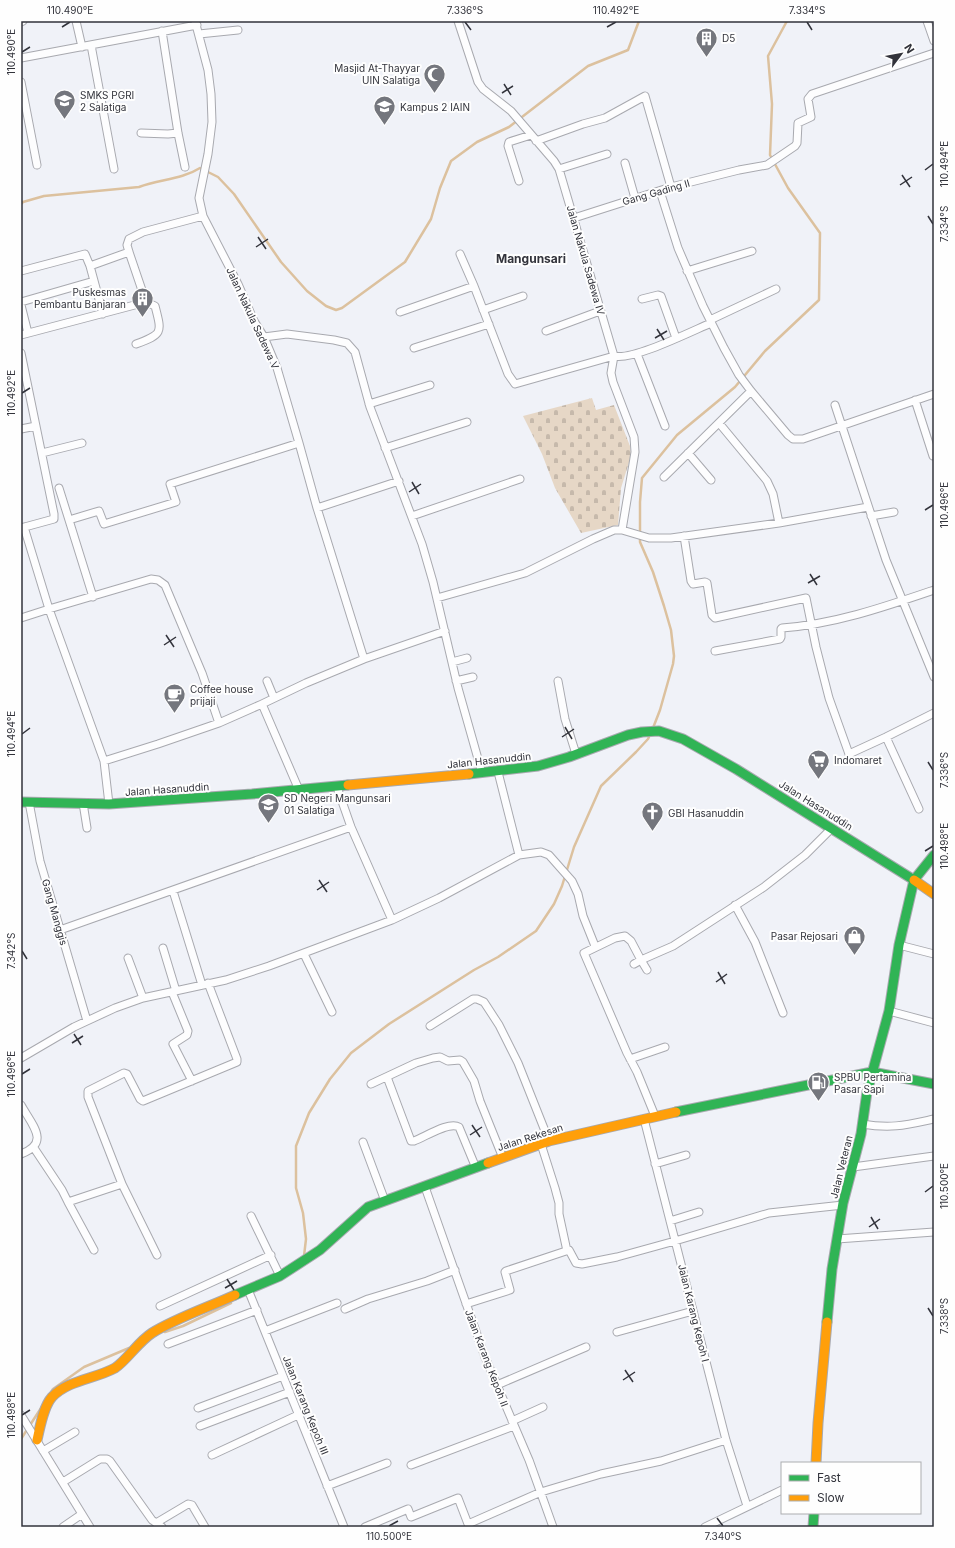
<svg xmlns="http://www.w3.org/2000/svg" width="955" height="1548" viewBox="0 0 955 1548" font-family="Inter,sans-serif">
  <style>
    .cemetery { fill: url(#cemetery-stones) }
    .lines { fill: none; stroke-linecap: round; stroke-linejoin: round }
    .stream { stroke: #dcc19e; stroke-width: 2.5 }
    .street-casing { stroke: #a8a9af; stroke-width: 9 }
    .fast-casing { stroke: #a8a9af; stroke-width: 11 }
    .slow-casing { stroke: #a8a9af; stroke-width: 11 }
    .street { stroke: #fdfdfe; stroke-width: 7 }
    .fast { stroke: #30b455; stroke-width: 9 }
    .slow { stroke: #ff9f0a; stroke-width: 9 }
    .ticks { fill: none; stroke: #32333b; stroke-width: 1.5 }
    .labels { text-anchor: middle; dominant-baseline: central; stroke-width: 4; stroke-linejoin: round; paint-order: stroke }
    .poi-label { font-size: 10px; fill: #32333b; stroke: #fefefe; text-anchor: start }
    .street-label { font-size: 10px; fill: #32333b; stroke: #fefefe }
    .quarter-label { font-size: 12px; font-weight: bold; fill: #32333b; stroke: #fefefe }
    .neatline { fill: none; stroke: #32333b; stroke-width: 1.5 }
    .ticks-label { font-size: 10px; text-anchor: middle; fill: #32333b }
  </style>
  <defs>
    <pattern id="cemetery-stones" width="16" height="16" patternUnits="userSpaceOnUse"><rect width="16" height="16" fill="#e6d7c6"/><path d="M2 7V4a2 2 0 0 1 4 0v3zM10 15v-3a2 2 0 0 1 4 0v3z" fill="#c6b9ab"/></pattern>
  </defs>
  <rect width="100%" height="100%" fill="#f0f2f8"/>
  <!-- cemetery -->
  <path class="cemetery" d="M592,398L596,410L614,405L630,446L631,456L621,488L618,525L581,533L555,488L542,454L523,416Z"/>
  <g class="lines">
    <!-- stream -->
    <path class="stream" d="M21,204L23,202L44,196L139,187C159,179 181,180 200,168L218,177L234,194L281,262L307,291L326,306L336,310L342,308L405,262L431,219L440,188L451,161L477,142L509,127L588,66L628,50L639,21
      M653,728L660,710L673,664L674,656L671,630L664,606L653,572L640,542V502L642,478L677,435L735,387L765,351L819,300L820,233L788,188L770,155L772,104L768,56L787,21
      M304,1256L306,1239L303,1213L296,1188V1146L309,1113L330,1079L351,1053L389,1024L474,970L498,957L536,931L554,904L562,886L574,847L601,786L636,752L648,739L650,735
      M165,1332L183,1326L231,1303
      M50,1394L53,1389L84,1367L129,1348
      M21,1439L43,1405"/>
    <defs>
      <path id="street" d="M76,21L82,47
        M195,21L208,70L211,94L212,122L208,154L199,198L203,216L238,284L254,321L264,337L277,368L299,443L317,508L364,659
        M458,21L478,82L483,89L511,111L554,161L559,169L614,356L611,373L613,382L634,437L635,452L622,530
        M927,21L934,41
        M21,22L23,21
        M162,31L178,133L185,167
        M199,34L238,30
        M91,45L114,169
        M21,58L197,25
        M21,82L37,165
        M141,133L168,134L178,133
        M536,141L583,124L605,118L645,96L671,187
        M625,163L635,198
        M559,169L607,154
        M519,181L508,146L509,142L531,135
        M660,191L678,248L703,306L724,348L739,375L751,391L788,435L793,439H803L934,394
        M574,218L671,187L739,170L767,165L795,146L797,143L798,123L811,117L808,99L812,94L934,53
        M460,254L474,286
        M90,266L129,252
        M21,271L85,254L90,266L103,314
        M687,271L752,251
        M642,299L658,295L661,296L676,338
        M21,302L94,281
        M21,305L28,333
        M483,310L523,296
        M400,312L474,286L508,374L515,384L614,356C632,361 692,331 711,323
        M710,320L776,289
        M546,331L600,311
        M21,335L146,302
        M264,337L287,334L334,340L347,343L355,352L370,407L422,544L433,582L458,688L482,773
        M136,344C163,334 162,333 155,306L146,302L129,252L127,245L129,239L143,232L203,216
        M414,348L489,324
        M21,353L54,514V519L21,528
        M637,354L665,426
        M915,400L933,456
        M369,404L430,385
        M835,405L886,560L934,677
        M719,423L767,481L773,494L779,523
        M21,429L36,426
        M385,448L467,422
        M42,453L82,443
        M688,453L711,480
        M664,477L751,391
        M59,488L93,597
        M317,508L399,481
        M412,516L520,479
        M871,516L894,512
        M69,520L99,511L104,524L176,502L170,484L299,443
        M24,527L49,609L151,579L158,580L165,585L202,673L219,723
        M684,536L691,581L693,584L705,582L707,583L712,615L715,618L806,598L816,647L829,698L849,754L886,737L934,713
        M437,598L525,573L593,539L614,530H622L649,538H671L779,523L868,507
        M21,618L49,609L104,761L158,744L219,723L262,704L299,790
        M715,651L780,639L781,637V629L782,628C835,624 884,607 934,590
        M452,662L467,658
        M267,681L274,698
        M456,681L473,677
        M558,681L565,719L576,754
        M262,704L306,683L364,659L445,631
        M886,737L919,809
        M104,761L109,804
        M498,772L519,855
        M337,787L351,827L392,920
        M29,802L40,861L87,1021
        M83,803L87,828
        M173,891L202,985
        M735,905L755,942L783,1013
        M60,930L351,827
        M899,945L934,954
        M163,948L176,991
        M304,954L332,1012
        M128,958L143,998
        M634,964L641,960L647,970
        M172,992L188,1031L187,1035L173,1044L192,1081
        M889,1011L934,1023
        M430,1026L473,999H477L484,1002L499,1025L518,1063L549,1141
        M21,1058L74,1027L115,1008L143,998L226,980L269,966L392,920L439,898L519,855L541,852L549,855L572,881L578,894L583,916L595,946
        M630,1059L665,1047
        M387,1077L411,1141H414C425,1137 449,1121 459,1127L476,1168
        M371,1084L416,1063L433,1058L440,1057L448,1061L460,1060L463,1062L474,1081L480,1101L503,1158
        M21,1105C32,1125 51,1143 21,1154
        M655,1116L637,1072L627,1053L584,953L615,938L625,936L631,941L641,960L673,946L764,887L805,855L831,829
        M644,1119L726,1440L747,1506
        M862,1124C892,1129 906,1125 934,1119
        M363,1142L385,1201
        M541,1144L555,1188L559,1203V1214L567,1251
        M34,1148L62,1190L68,1202L122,1184L157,1255
        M655,1164L686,1155
        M853,1167L934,1156
        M122,1184L88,1097V1091L124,1073L127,1074L140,1099L143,1101L237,1062V1059L208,983
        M425,1187L485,1357L529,1460L553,1527
        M68,1202L94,1250
        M251,1216L280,1276
        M670,1221L699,1212
        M837,1239L934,1232
        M249,1292L344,1527
        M466,1304L510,1290L505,1272L506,1271L569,1250L576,1263L582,1264L617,1257L675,1241L769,1213L843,1205
        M160,1306L271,1255
        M345,1309L368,1299L427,1281L455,1270
        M265,1331L337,1303
        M617,1332L693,1311
        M168,1344L257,1310
        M497,1385L586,1347
        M198,1408L283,1376
        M21,1415L90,1527
        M512,1421L543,1407
        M200,1426L290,1392
        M43,1451L75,1432
        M212,1455L298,1415
        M411,1465L514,1426
        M63,1482L100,1459H107L110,1461L152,1520L162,1527
        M327,1486L387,1463
        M156,1523L188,1504L192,1505L205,1527
        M63,1527L82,1514
        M365,1527L408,1509L411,1517L458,1498L468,1524L541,1492L601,1474L661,1461L726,1440
        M705,1527L782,1490"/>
      <path id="fast" d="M469,774L538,766L569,757L628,735L642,732L659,731L683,739L736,769L914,880
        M21,802L109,804L252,794L348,785
        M676,1112L872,1072L934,1084
        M235,1295L280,1276L320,1250L368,1207L488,1163
        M827,1322L832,1269L843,1203L861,1134L867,1092L889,1011L899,945L914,880L934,855
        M813,1527L814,1513"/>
      <path id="slow" d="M348,785L469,774
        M914,880L934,894
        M488,1163L549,1141L676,1112
        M37,1440C40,1428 43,1407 52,1397C68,1380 95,1379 115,1368C127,1360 138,1342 152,1333C176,1318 209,1307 235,1295
        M816,1463L818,1423L827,1322"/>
    </defs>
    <!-- street casing -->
    <use href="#street" class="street-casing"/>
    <!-- fast casing -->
    <use href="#fast" class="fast-casing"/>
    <!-- slow casing -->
    <use href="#slow" class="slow-casing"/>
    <!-- street -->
    <use href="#street" class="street"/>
    <!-- fast -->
    <use href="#fast" class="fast"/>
    <!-- slow -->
    <use href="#slow" class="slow"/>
  </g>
  <!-- ticks -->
  <path class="ticks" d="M465,22L471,30M807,22L812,30M62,27L70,22M607,27L616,22M22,52L30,47M504,84L511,95M502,93L513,86M925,170L933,164M902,175L910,187M900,185L912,177M928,216L933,224M258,237L266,249M256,247L268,239M657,329L664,340M655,338L667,331M22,393L30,388M412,482L419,494M409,492L421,484M925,510L933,505M810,574L817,585M808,583L820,576M166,635L174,647M164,645L176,637M565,727L572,739M22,734L30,728M562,737L574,729M928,762L933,770M925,851L933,846M319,880L327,892M317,890L329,882M22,951L27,959M718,972L725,984M716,982L727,974M74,1034L81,1045M72,1043L83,1036M22,1074L30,1069M472,1125L480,1137M470,1135L482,1127M925,1192L933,1186M871,1217L878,1229M869,1227L880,1219M227,1279L234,1290M225,1288L237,1281M928,1308L933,1316M625,1370L633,1382M623,1380L635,1372M22,1415L30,1410M717,1518L723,1526M389,1526L398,1521"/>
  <!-- icons -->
  <defs>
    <symbol id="building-pin" viewBox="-11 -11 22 30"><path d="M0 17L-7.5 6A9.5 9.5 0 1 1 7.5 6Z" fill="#74767d" stroke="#fefefe"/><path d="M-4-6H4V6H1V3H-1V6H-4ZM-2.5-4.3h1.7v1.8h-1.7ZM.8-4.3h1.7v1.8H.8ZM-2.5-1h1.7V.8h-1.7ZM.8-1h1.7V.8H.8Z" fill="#fff"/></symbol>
    <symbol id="mosque-pin" viewBox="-11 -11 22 30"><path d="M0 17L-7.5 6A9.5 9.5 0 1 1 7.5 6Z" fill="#74767d" stroke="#fefefe"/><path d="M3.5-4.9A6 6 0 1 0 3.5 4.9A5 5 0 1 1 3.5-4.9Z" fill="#fff"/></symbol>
    <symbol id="school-pin" viewBox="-11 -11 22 30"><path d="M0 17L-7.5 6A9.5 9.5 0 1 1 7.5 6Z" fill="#74767d" stroke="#fefefe"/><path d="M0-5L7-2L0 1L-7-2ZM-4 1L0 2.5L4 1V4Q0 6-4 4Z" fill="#fff"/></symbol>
    <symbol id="university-pin" viewBox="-11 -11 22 30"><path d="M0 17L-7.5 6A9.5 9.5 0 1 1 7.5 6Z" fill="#74767d" stroke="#fefefe"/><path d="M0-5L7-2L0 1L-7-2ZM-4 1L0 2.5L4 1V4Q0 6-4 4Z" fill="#fff"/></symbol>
    <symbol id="cafe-pin" viewBox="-11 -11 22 30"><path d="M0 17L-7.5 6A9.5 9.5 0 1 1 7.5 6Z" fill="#74767d" stroke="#fefefe"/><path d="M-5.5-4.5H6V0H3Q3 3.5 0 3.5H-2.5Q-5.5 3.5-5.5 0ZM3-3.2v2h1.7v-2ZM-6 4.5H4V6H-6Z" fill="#fff"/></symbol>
    <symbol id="supermarket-pin" viewBox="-11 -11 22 30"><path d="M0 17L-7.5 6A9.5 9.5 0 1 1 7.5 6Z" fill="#74767d" stroke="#fefefe"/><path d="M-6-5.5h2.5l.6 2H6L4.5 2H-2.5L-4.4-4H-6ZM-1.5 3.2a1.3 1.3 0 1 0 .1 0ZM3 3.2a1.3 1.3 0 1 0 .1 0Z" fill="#fff"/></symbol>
    <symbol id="church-pin" viewBox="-11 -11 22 30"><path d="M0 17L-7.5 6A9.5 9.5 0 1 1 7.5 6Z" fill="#74767d" stroke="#fefefe"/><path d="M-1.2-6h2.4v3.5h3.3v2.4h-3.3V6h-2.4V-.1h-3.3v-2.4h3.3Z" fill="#fff"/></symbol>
    <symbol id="shop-pin" viewBox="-11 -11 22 30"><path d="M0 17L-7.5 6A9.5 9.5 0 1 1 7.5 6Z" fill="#74767d" stroke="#fefefe"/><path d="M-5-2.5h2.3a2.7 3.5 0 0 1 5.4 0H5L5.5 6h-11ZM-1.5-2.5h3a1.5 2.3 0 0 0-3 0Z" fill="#fff"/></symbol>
    <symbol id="fuel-pin" viewBox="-11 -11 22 30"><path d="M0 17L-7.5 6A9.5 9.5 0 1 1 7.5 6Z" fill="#74767d" stroke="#fefefe"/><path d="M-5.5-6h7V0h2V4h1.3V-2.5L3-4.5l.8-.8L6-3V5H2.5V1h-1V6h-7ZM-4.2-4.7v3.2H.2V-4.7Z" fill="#fff"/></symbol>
  </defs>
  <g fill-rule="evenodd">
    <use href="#building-pin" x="694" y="26" width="25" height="34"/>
    <use href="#mosque-pin" x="422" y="62" width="25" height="34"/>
    <use href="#school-pin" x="52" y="88" width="25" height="34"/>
    <use href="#university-pin" x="372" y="94" width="25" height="34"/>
    <use href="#building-pin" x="130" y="286" width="25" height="34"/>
    <use href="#cafe-pin" x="162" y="682" width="25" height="34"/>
    <use href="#supermarket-pin" x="806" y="748" width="25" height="34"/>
    <use href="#school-pin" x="256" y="792" width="25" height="34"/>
    <use href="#church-pin" x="640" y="800" width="25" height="34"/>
    <use href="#shop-pin" x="842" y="924" width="25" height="34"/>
    <use href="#fuel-pin" x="806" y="1070" width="25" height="34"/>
  </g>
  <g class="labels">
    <!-- poi labels -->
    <g class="poi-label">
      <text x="722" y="38">D5</text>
      <text x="420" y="68" text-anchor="end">Masjid At-Thayyar<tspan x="420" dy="12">UIN Salatiga</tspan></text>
      <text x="80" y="95">SMKS PGRI<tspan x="80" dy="12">2 Salatiga</tspan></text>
      <text x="400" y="107">Kampus 2 IAIN</text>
      <text x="126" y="292" text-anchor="end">Puskesmas<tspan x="126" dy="12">Pembantu Banjaran</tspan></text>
      <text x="190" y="689">Coffee house<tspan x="190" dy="12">prijaji</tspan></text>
      <text x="834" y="760">Indomaret</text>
      <text x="284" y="798">SD Negeri Mangunsari<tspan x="284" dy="12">01 Salatiga</tspan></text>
      <text x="668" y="813">GBI Hasanuddin</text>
      <text x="838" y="936" text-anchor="end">Pasar Rejosari</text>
      <text x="834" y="1077">SPBU Pertamina<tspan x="834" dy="12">Pasar Sapi</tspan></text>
    </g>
    <!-- street labels -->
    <g class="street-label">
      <text transform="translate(656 192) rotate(-16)">Gang Gading II</text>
      <text transform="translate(586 260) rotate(74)">Jalan Nakula Sadewa IV</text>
      <text transform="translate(253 318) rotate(65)">Jalan Nakula Sadewa V</text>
      <text transform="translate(489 760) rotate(-6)">Jalan Hasanuddin</text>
      <text transform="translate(167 789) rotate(-4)">Jalan Hasanuddin</text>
      <text transform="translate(816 805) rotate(32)">Jalan Hasanuddin</text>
      <text transform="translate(55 912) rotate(74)">Gang Manggis</text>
      <text transform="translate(530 1137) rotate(-18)">Jalan Rekesan</text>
      <text transform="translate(841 1167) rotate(-76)">Jalan Veteran</text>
      <text transform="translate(694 1313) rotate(76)">Jalan Karang Kepoh I</text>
      <text transform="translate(487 1358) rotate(69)">Jalan Karang Kepoh II</text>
      <text transform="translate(306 1405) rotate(68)">Jalan Karang Kepoh III</text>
    </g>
    <!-- quarter labels -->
    <g class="quarter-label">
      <text x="531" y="258">Mangunsari</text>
    </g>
  </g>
  <!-- border -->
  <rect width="955" height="1548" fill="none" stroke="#fefefe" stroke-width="44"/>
  <!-- legend -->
  <rect x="781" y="1462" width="140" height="52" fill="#fefefe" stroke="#acadb0"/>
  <rect x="789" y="1475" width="20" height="6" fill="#30b455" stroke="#acadb0"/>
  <text x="817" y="1482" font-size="12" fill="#32333b">Fast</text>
  <rect x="789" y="1495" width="20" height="6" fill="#ff9f0a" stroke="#acadb0"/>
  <text x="817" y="1502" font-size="12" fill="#32333b">Slow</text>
  <!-- north arrow -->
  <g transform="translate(901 54) rotate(58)" stroke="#fefefe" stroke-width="3" paint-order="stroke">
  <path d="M0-3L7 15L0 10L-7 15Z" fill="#32333b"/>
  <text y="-6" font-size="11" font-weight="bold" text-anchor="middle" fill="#32333b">N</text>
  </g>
  <rect x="22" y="22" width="911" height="1504" class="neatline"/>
  <g class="ticks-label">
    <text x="70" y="14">110.490°E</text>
    <text x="465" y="14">7.336°S</text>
    <text x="616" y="14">110.492°E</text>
    <text x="807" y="14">7.334°S</text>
    <text transform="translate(11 52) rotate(-90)" y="4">110.490°E</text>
    <text transform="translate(944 164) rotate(-90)" y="4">110.494°E</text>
    <text transform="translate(944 224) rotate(-90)" y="4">7.334°S</text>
    <text transform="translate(11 393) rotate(-90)" y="4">110.492°E</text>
    <text transform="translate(944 505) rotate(-90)" y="4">110.496°E</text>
    <text transform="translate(11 734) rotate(-90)" y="4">110.494°E</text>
    <text transform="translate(944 770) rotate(-90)" y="4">7.336°S</text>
    <text transform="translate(944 846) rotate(-90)" y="4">110.498°E</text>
    <text transform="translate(11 951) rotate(-90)" y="4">7.342°S</text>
    <text transform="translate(11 1074) rotate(-90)" y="4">110.496°E</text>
    <text transform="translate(944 1186) rotate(-90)" y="4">110.500°E</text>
    <text transform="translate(944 1316) rotate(-90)" y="4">7.338°S</text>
    <text transform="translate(11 1415) rotate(-90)" y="4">110.498°E</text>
    <text x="389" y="1540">110.500°E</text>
    <text x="723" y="1540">7.340°S</text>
  </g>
</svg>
